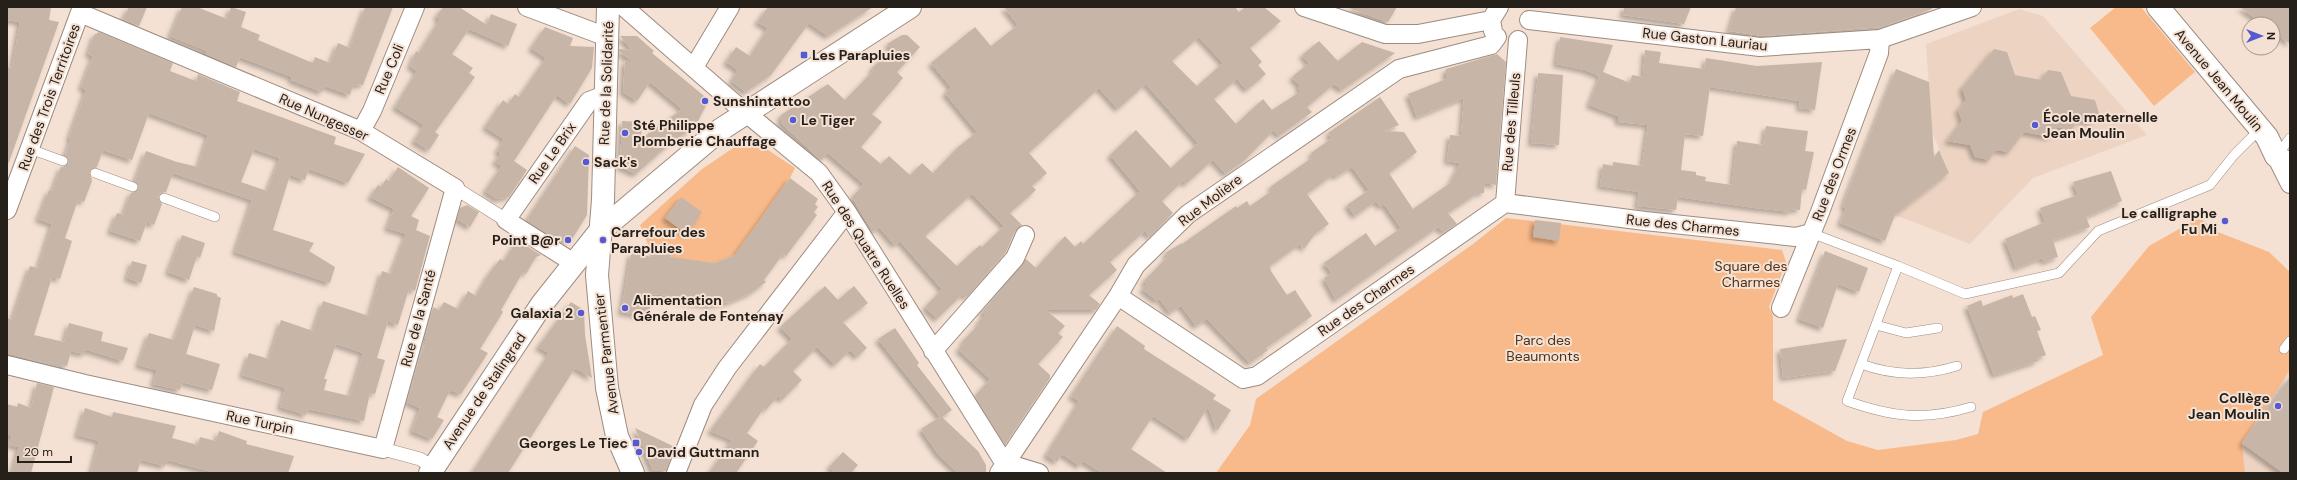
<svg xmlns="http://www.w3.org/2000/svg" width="2297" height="480" viewBox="0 0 2297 480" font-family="'DM Sans',sans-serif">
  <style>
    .built { fill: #edd4c2 }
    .green { fill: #f8ba8a }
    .building { fill: #c7b5a8; fill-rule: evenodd; filter: url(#shadow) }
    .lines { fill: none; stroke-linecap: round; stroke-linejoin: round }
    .service-casing { stroke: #9d8c7f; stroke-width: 10 }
    .pedestrian-casing { stroke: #9d8c7f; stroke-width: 14 }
    .minor-casing { stroke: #9d8c7f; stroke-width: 20 }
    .tertiary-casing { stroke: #9d8c7f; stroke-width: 24 }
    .secondary-casing { stroke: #9d8c7f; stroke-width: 24 }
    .service { stroke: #fff; stroke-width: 9 }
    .pedestrian { stroke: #fff; stroke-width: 13 }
    .minor { stroke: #fff; stroke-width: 18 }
    .tertiary { stroke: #fff; stroke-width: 22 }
    .secondary { stroke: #fff; stroke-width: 22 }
    .poi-dot { fill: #555ad1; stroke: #f4e1d3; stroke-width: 1.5 }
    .labels { text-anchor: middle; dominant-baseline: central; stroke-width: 4; stroke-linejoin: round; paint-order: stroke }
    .street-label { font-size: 14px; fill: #26201b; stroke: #f4e1d3 }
    .poi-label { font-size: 14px; font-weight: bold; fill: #26201b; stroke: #f4e1d3; text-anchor: start }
    .park-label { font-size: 14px; fill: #523317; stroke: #f4e1d3 }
  </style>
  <defs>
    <filter id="shadow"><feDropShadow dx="-3.5" dy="3.5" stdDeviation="2" flood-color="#0004"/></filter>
  </defs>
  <rect width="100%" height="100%" fill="#f4e1d3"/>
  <!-- built -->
  <path class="built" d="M2019,9L2043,16L2147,135L2033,178L1970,244L1895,215L1949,173L1932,132L1926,44Z
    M2290,370V473H2245L2242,443Z"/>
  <!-- green -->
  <path class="green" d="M2116,7H2141L2195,72L2154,106L2090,28Z
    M745,140L765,148L795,168L790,178L735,255L715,263L671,258L672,250L649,247L640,225L702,169Z
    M2197,216L2218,232L2269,252L2290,272V370L2242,443L2245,473H1216L1250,425L1256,399L1473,244L1506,218L1782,250L1786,262L1769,307L1773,316V400L1847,441L1878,450L1956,440L1978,434L1983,412L2103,355L2091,317L2149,246L2186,225Z"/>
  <!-- building -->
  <path class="building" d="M7,7H51L49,20L59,22L9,162H7V67L12,68L20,22L7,20Z
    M129,7H147L139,26L123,20Z
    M182,7H197L227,19L231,7L246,12L241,27L260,35L258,40L313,63L315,57L330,63L338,43L350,48L365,7H393L363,85L358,84L357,86L353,85L350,95L325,86L322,92L291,80L292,77L240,57L236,67L206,54L207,51L170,36Z
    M443,7H459L487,25L491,14L517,24L508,46L469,29L452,54L473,68L469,73L475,77L435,132L439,135L429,150L414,141L424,125L395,107L417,71L410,66L416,51L419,53L440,19L436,17Z
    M768,7H873L828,36L809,23L771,75L746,92L731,81L738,70L726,62L736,47L750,56L768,28L757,22Z
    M1004,7H1235L1239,12L1245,7H1264L1281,21L1250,48L1262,62L1258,65L1266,74L1247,90L1237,79L1214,99L1236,124L1263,99L1272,110L1301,91L1298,88L1300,86L1292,77L1309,63L1302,55L1319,41L1338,61L1362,42L1395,53L1342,90L1334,84L1307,107L1312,112L1279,136L1274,130L1244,161L1226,174L1213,160L1186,184L1183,181L1162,201L1173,213L1150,237L1145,231L1110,262L1117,270L1089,295L1100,304L1096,310H1046L1065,326L1058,333L1063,337L1038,364L1050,375V378L1005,445L975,396L990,379L958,349L964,344L962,342L979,324L978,322L985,315L982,312L1026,259L1036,268L1065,236L1075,247L1081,241L1083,244L1140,191L1110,155L1136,130L1171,168L1198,143L1146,84L1118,109L1099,88L1029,153L1047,173L1032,186L1036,190L1010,213L1022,225L1015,231L1006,252L967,297L963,294L937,319L925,307L942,289L900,241L895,245L879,227L873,232L852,197L864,184L828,153L821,160L781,123V115L828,84L845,100L873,71L872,68L892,49L887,44L902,35H907L920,47L897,72L903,78L872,114L882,122L861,147L881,164L889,156L910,175L922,163L933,173L958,147L977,132L945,93L951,87L931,63L975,27L991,46L1018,25ZM1199,37L1223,63L1197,86L1172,61ZM972,194L1004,226L982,247L980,245L957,266L925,236Z
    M1351,7H1397L1388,22L1351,9Z
    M1624,7H1691L1684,24L1623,15Z
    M1736,7H1932V9L1881,27L1763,36L1729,31Z
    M2240,7H2290V44L2273,31V24H2263Z
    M545,27L573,38L570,46L594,47L592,68L570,104L557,95L514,161L527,170L509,197L497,199L485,191L502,166L495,162L501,153L497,151L504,139L485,127L503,100L508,104L515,94L519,97L546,58L531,48Z
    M99,32L173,63L170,71L196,81L198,74L240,92L237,101L336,137L334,144L365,154L348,183L309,169L305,180L290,175L273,230L314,243L309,251L335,267L330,283L235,252L252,200L173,173L166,192L161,193L158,196L162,204L154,225L147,222L140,241L110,231L117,213L123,215L131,193L138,189L139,186L135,181L146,151L177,162L198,167L208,135L149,113L132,160L103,150L97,167L90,171L92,181L84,202L78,200L65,238L72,241L60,279L52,277L34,335L64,342L69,323L103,332L101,341L128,348L123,361L91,351H85L84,354L71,351L67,366L59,365V367L7,353V318L12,320L30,266L38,268L52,224L38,219L49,190L52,191L61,167L67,166L69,163L65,155L71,139L69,138L86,90L81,87L93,56L88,54L94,35ZM254,149L280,158L267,191L241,182Z
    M620,36H637L654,51L652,53L709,100L698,121H703L672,142L636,174L620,167L622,121L642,122L641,139L682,109L650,82L637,101L623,92L625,60L635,64L619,51V49L632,50Z
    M1560,37L1613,45L1603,72L1630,83L1632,75L1643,77L1645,50L1661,52L1659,63L1704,69L1706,58L1757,66L1822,62L1815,110L1799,108L1800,101L1710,87L1703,136L1685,134L1681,170L1696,172V175L1706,177L1705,181L1732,185L1737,141L1763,145L1766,126L1808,131L1805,151L1814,152L1806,190L1802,189L1800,210L1791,209V212L1755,208L1678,197L1676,210L1637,206L1639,192L1600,186L1603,164L1613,166V162L1642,166L1648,125L1618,122V116L1589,105L1600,76L1585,70L1556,64Z
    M1994,49L2007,52L2015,75L2041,80L2048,70L2061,72L2071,96L2095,100L2099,113L2092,122L2078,120L2071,130L2057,127L2050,137L2024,132L2009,152L1996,150L1989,160L1975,157L1970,145L1947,141L1962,121L1958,110L1966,100L1962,88Z
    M1497,54L1506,62L1496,185L1485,183L1484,193H1478L1448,213L1457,224L1444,232L1438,227L1336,300L1324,278L1332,273L1324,263L1366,233L1375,246L1401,228L1384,204L1381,207L1376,201L1355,216L1347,205L1369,190L1352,167L1336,177L1334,174L1307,194L1329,224L1315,234L1304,249L1300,244L1270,266L1271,271L1287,295L1295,290L1312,316L1266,348L1268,350L1250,363L1207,319L1196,326L1182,307L1180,306L1170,313L1159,298L1157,301L1142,289L1147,284L1144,281L1168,256L1165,253L1182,243V244L1236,206L1237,208L1247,201L1250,206L1273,190L1270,187L1313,157L1311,153L1332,138L1328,133L1380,97L1399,125L1384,131L1404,132L1417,152L1389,173L1413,209L1450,183L1460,163L1447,161L1450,135L1461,136L1464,98L1417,117L1408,94L1446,79V69Z
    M1896,69L1929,82L1934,157L1939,150L1949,173L1895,215L1885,241L1840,223L1846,208L1843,207L1846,197Z
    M1538,73L1563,75L1559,145L1531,143Z
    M575,146L589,155L587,215L572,239L559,241L528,222L530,219L528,218Z
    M398,167L429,188L411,216L419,220L416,230L430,236L415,291L409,289L398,325L388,321L377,358L385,360L375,394L370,393L364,421L308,409L306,415L280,407L285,388L242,375L249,353L269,359L281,320L313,331L323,301L369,316L382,271L391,274L406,234L387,228L394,209L370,197L378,185L381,187L386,179L389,181ZM336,344L363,353L350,396L324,390L327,379H324Z
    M2111,171L2122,201L2086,217L2090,227L2053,240L2058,257L2044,262L2042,258L2016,268L2005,239L2045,222L2040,208L2078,195L2073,182Z
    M790,178L818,199L815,204L818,207L814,212L817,215L786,256L783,254L764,280L766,282L751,293L730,302L710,305L680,301V297L652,294L649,317L621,312L631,253L653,257L654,248L675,250L670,257L715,263L735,255Z
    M681,197L702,212L687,234L665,218Z
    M467,205L479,212L470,227L457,219L460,208Z
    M1535,220L1561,223L1559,241L1533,237Z
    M182,235L205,243L200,258L197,256L189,280L168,272Z
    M517,240L541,255L536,257L526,274L523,272L501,310L503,312L480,349L488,353L461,394L450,390L437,417L444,420L432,439L412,431L420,408L407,402L419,359L427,339L425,338L433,307L439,310L444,302L458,309L468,291L476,296L488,275L500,259L504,261Z
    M1825,251L1868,268L1859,292L1838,284L1823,328L1799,319Z
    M132,261L147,265L141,283L127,278Z
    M825,286L838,300L854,286L868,303L843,322L867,348L857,357L850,350L835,365L817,347L793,371L802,380L782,400L778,396L766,410L764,408L747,433L758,441L736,473H709L732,440L710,431L760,364L764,367L792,339L780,327Z
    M194,287L217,294V296L221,298L214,331L195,325L186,354L220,364L212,390L182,382L180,390L153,384L157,370L138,365L149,333L174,340Z
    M2023,294L2032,317L2035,316L2041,330L2037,331L2046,355L2037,358L2038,361L1994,375L1967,306L1981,300L1983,306L2012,295L2013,298Z
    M571,302L584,310L585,335L592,378L575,368L508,473H472L549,353L538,347Z
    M1117,326L1145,346L1144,349L1216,395L1213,399L1231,410L1217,431L1208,407L1188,439L1153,416L1131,449L1167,473H1102L1083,461L1080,466L1062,454L1057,462L1046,455L1079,401L1071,396Z
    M895,328L919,363L917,365L952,410L942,417L978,451L986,465V473H958L938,454L921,429L940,417L878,339Z
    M1847,339L1835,371L1783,378L1780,349Z
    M2290,377V473H2283L2242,443Z
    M37,383L54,387L31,473H12L19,447L9,445L12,436L7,434V404L17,407L18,403L31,408Z
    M85,408L112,417L113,412L176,426L172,438L198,445L200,437L216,441L219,431L247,441L246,444L294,456L288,473H216L167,460L165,466L141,460L137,473H91L99,441L77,435Z
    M635,428L675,447L666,471H653Z
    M843,452L858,465L851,473H836L829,467Z"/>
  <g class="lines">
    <defs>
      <path id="service" d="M30,149L63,161
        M2277,156L2290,138
        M95,173L133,187
        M164,198L215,217
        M1811,233L1898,266L1965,294L2059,273L2098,231L2210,185L2234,155L2260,129
        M1898,266L1847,401C1892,417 1924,421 1971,407
        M1876,325L1906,333L1938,328
        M2284,349L2290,341
        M1861,364C1894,376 1924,376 1957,366"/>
      <path id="pedestrian" d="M455,188L506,220
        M383,449L420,459L433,467"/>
      <path id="minor" d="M527,7L607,37
        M624,7L734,103L819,173L847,212L1010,472
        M1304,7L1385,34H1418L1491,20
        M1529,20L1760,47L1880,39L1972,7
        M1493,31L1491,20L1499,7
        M694,67L730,7
        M361,131L372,111L415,7
        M2276,156L2290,184
        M1505,203L1518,40
        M7,210L82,7
        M574,263L506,220L589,101L605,95
        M1118,296L1243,379L1257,376L1505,203L1645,221L1796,237L1811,233
        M1781,308L1820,212L1879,53L1880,39
        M933,351L1015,258L1025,235
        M7,365L85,384L383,449L455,188L361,131L80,13
        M1006,463L1039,473
        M676,473L703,405L727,368L847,212
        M999,473L1118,296L1136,265L1188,214L1399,69L1491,45L1497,37"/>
      <path id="tertiary" d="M608,7L603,200L597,275L607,388L617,436L633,473"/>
      <path id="secondary" d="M2158,7L2267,137L2276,156L2290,165
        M430,473L542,304L600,231L720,130L910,7"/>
    </defs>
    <!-- service casing -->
    <use href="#service" class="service-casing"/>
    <!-- pedestrian casing -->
    <use href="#pedestrian" class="pedestrian-casing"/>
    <!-- minor casing -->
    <use href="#minor" class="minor-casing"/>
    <!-- tertiary casing -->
    <use href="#tertiary" class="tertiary-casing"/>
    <!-- secondary casing -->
    <use href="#secondary" class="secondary-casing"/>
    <!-- service -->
    <use href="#service" class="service"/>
    <!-- pedestrian -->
    <use href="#pedestrian" class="pedestrian"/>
    <!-- minor -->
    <use href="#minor" class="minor"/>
    <!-- tertiary -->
    <use href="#tertiary" class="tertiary"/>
    <!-- secondary -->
    <use href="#secondary" class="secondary"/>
  </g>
  <!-- markers -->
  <g class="poi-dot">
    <rect x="800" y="51" width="8" height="8" rx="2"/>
    <circle cx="705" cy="101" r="4"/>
    <circle cx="793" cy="120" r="4"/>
    <circle cx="2035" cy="125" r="4"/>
    <circle cx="625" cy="133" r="4"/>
    <circle cx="586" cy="162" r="4"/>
    <circle cx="2225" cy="221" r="4"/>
    <circle cx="568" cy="240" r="4"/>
    <circle cx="603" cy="240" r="4"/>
    <circle cx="625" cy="308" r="4"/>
    <circle cx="581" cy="313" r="4"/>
    <circle cx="2278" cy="406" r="4"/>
    <rect x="632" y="439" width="8" height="8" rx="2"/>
    <circle cx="639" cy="452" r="4"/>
  </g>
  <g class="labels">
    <!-- street labels -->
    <g class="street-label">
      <text transform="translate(1705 39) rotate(6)">Rue Gaston Lauriau</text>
      <text transform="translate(389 69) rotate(-67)">Rue Coli</text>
      <text transform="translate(2219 80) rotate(50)">Avenue Jean Moulin</text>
      <text transform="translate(606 83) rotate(-88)">Rue de la Solidarité</text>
      <text transform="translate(49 97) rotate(-70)">Rue des Trois Territoires</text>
      <text transform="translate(324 117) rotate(24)">Rue Nungesser</text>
      <text transform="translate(1511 122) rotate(-85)">Rue des Tilleuls</text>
      <text transform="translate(552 153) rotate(-55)">Rue Le Brix</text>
      <text transform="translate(1834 174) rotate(-69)">Rue des Ormes</text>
      <text transform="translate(1210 200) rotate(-37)">Rue Molière</text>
      <text transform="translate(1683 225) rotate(6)">Rue des Charmes</text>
      <text transform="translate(866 245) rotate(57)">Rue des Quatre Ruelles</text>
      <text transform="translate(1366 300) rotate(-35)">Rue des Charmes</text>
      <text transform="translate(418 318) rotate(-75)">Rue de la Santé</text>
      <text transform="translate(606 354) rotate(-97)">Avenue Parmentier</text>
      <text transform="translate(484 391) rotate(-56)">Avenue de Stalingrad</text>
      <text transform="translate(260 422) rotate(12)">Rue Turpin</text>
    </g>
    <!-- poi labels -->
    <g class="poi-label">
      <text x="812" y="55">Les Parapluies</text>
      <text x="713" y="101">Sunshintattoo</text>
      <text x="2043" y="117">École maternelle<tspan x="2043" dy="16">Jean Moulin</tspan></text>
      <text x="801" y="120">Le Tiger</text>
      <text x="633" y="125">Sté Philippe<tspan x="633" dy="16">Plomberie Chauffage</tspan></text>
      <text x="594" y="162">Sack's</text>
      <text x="2217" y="213" text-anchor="end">Le calligraphe<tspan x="2217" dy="16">Fu Mi</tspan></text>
      <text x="611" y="232">Carrefour des<tspan x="611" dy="16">Parapluies</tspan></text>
      <text x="560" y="240" text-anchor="end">Point B@r</text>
      <text x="633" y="300">Alimentation<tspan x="633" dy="16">Générale de Fontenay</tspan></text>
      <text x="573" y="313" text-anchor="end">Galaxia 2</text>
      <text x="2270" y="398" text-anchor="end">Collège<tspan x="2270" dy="16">Jean Moulin</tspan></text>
      <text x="628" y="443" text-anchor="end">Georges Le Tiec</text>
      <text x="647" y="452">David Guttmann</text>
    </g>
    <!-- park labels -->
    <g class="park-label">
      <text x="1751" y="266">Square des<tspan x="1751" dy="16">Charmes</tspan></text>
      <text x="1543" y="340">Parc des<tspan x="1543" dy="16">Beaumonts</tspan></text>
    </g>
  </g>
  <!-- border -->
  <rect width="2297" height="480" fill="none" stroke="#26201b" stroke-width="16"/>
  <!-- north arrow -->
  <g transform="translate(2261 36) rotate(90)"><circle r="19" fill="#f4e1d3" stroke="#a29489"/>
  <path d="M0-3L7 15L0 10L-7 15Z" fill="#555ad1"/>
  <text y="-6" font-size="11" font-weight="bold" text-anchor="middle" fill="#26201b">N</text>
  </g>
  <!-- scale -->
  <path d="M18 456v6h53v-6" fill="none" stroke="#26201b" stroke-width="2"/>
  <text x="24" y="456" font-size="12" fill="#26201b" stroke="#f4e1d3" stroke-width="3" paint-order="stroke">20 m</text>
</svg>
